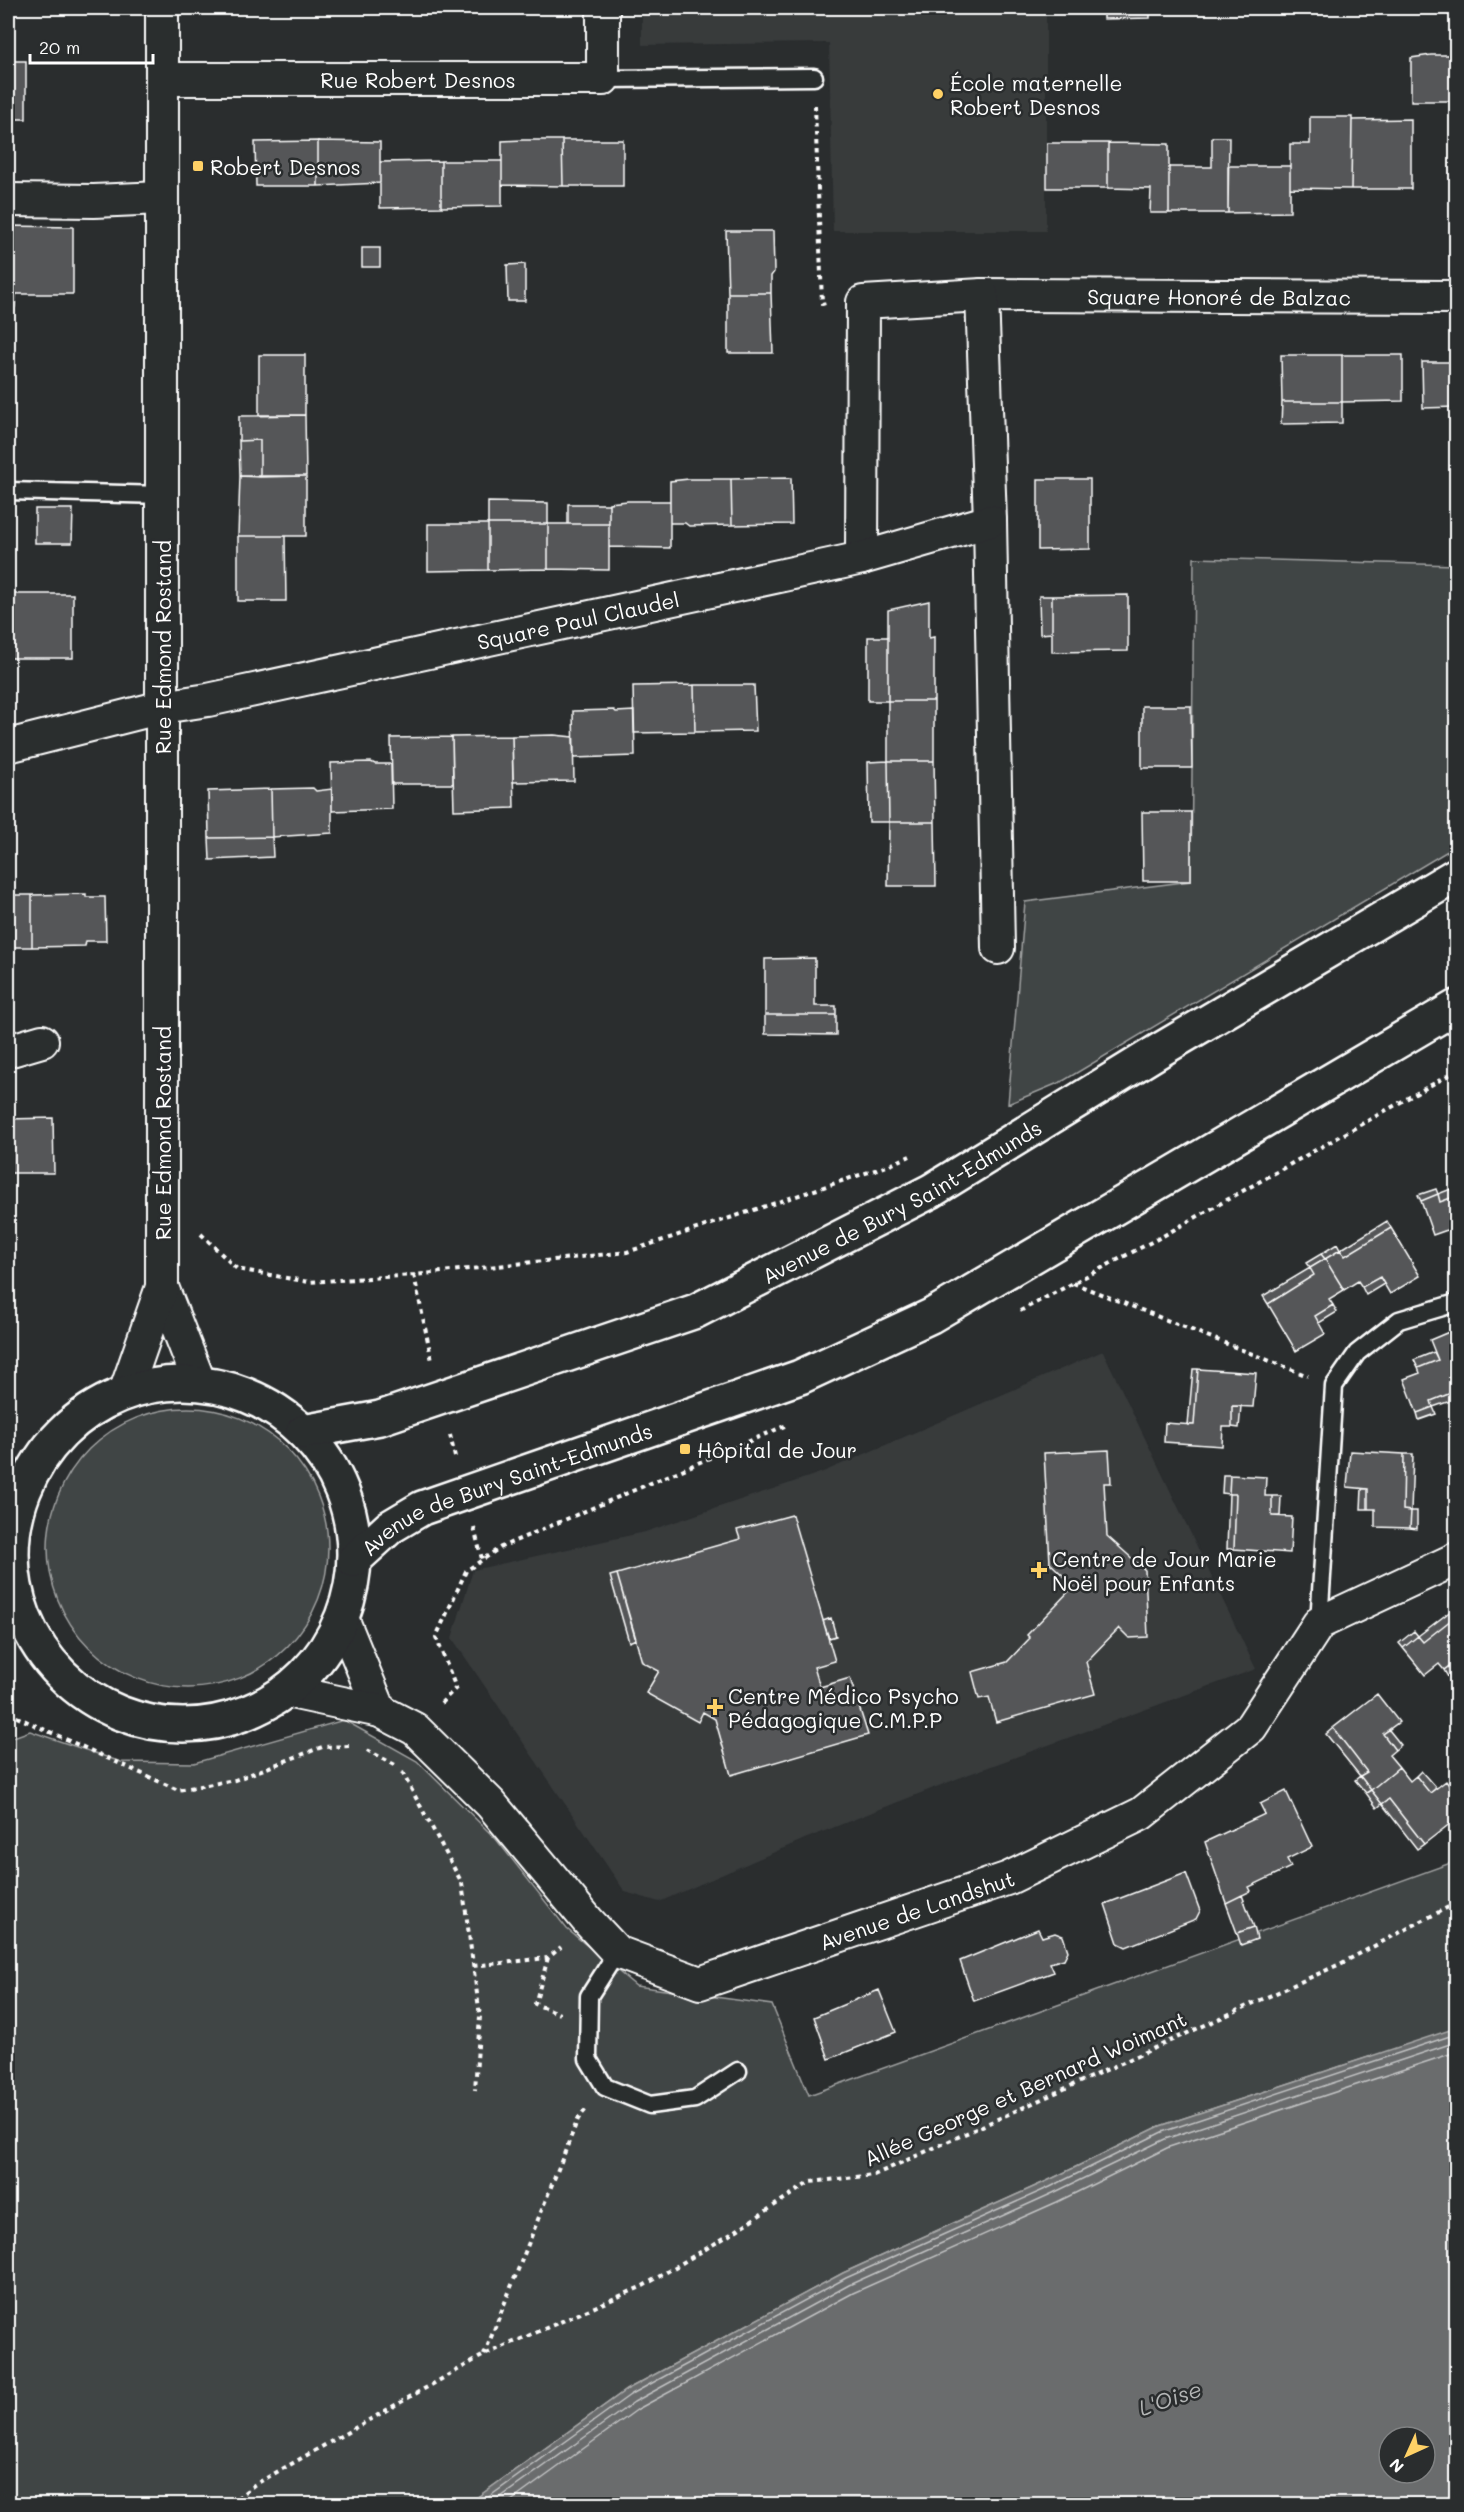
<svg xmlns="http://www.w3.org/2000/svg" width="1464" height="2512" viewBox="0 0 1464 2512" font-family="Mali,sans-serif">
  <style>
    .built { fill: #373a3b }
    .green { fill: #414445; stroke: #a0a2a2; stroke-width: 1.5 }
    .water { fill: #6a6c6d; stroke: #a6a7a7; stroke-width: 1.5; fill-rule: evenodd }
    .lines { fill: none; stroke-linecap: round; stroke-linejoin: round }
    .shore { stroke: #c3c4c5; stroke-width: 1.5 }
    .building { fill: #555758; stroke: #fff; stroke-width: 1.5 }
    .lane-casing { stroke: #fff; stroke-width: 21 }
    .street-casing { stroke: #fff; stroke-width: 36 }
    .secondary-casing { stroke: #fff; stroke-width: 38 }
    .path { stroke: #fff; stroke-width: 4; stroke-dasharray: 4.5 4.5; stroke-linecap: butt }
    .lane { stroke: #2a2d2e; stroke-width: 16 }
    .street { stroke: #2a2d2e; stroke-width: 32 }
    .secondary { stroke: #2a2d2e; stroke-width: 33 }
    .poi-dot { fill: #ffd166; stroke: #2a2d2e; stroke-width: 2 }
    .labels { text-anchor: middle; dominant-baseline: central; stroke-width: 5; stroke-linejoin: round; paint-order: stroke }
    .street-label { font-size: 21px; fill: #fff; stroke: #2a2d2e }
    .poi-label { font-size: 21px; fill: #fff; stroke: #2a2d2e; text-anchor: start }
    .water-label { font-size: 22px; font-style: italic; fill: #b4b6b6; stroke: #2a2d2e }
  </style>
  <rect width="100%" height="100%" fill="#2a2d2e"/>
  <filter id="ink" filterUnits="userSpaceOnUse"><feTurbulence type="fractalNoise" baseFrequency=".0167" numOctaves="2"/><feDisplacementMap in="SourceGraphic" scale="12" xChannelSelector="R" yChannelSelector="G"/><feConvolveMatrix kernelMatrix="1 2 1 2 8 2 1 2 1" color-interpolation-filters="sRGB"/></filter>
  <g filter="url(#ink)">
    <!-- built -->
    <path class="built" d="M642,8H1046V231H833L829,43L642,45Z
      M1103,1351L1256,1669L964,1776L807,1838L659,1902L625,1892L452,1638L473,1570L645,1532L823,1472Z"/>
    <!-- green -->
    <path class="green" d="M1194,558L1456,565V846L1063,1081L1008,1104L1025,902L1191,881Z
      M48 1548a140 140 0 1 1 280 0a140 140 0 1 1-280 0Z
      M344,1720L417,1761L496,1839L567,1929L636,1986L772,2005L809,2095L1456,1861V2050L1369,2057L1160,2126L1047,2181L843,2273L626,2390L468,2504H8V1739L30,1731L121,1762L194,1763Z"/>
    <!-- water -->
    <path class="water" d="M1456,2028V2504H468L626,2390L843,2273L1047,2181L1160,2126ZM1389,2437H1425V2473H1389Z"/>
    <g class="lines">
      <!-- shore -->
      <path class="shore" d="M479,2504L630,2395L846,2278L1050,2187L1162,2132L1456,2034
        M491,2504L634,2402L849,2285L1053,2193L1165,2139L1456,2042
        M507,2504L638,2409L853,2293L1057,2202L1169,2147L1456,2052"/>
    </g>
    <!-- building -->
    <path class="building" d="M1104,8H1150V18L1104,19Z
      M1431,55H1456V101H1411V58Z
      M8,61H26V119H8Z
      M1310,117H1352L1351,189L1290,188V144H1310Z
      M1411,119V189H1351L1352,120Z
      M1212,137H1229L1228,213H1169V167H1212Z
      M523,140H562L563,186L502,185V141Z
      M562,140H623V186H563Z
      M318,141V186H256L255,142Z
      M318,141L380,142V183L318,186Z
      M1047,143H1108V188H1047Z
      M1108,143L1169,144V213H1150L1151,189L1108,188Z
      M441,161H502V206L441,207Z
      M441,161V207L380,208V162Z
      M1228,166H1290V212L1228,213Z
      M8,226L73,227V294H8Z
      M726,231H773L774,272L771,276V293H728Z
      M362,248H380V267H362Z
      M525,264V301H508L507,265Z
      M728,293H771L773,353H728Z
      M8,294H16L15,307H8Z
      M259,355H305V415H259Z
      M1281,355H1342V402H1282Z
      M1342,355H1403V401L1342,402Z
      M1422,362H1456V407L1423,408Z
      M1282,402H1342V423L1281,424Z
      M305,415L306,476L260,477V440L239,441V416Z
      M260,440V477L240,476L239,441Z
      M240,476H306V536H238Z
      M791,478L792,524L732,525L731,479Z
      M689,479H731L732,525L689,526L685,523H670V481Z
      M1038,479H1090V549L1038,550Z
      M628,501H670V548L609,547V503Z
      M488,502L548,503V524H488Z
      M568,504H609V524H568Z
      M35,509H73L72,543H35Z
      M428,524H488V570L428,571Z
      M488,524H548V569L488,570Z
      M548,524H609V570L548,569Z
      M238,536H285L286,601H238Z
      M8,594H73V658H8Z
      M1128,595V651L1052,652V596Z
      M1039,596H1052V633L1040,634Z
      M929,601V638L934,637V701H888V610Z
      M868,637H888V701H868Z
      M694,685L695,732L634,733L633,686Z
      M694,685H754L756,731L695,732Z
      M888,701H934V761H888Z
      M1142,706H1191L1192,768H1142Z
      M614,710L616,712L634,711L635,756L574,758L573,711Z
      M554,735L573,737L574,781L513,782L512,736Z
      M512,736L514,808L454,810L452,737Z
      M452,737L453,784H392L391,738Z
      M888,761L889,822H869L868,762Z
      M888,761H934L935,822H889Z
      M371,762L375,764H391L392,809L332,811L331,763Z
      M313,788L316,791L332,789V833L272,837L271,789Z
      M271,789L272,837L209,838L208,791Z
      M1142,812H1191V881H1143Z
      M889,822H935L936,886H888Z
      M272,837L273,857L210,860L209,838Z
      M86,894V897H105L106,941H86L85,946L32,947V895Z
      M8,895H32V947H8Z
      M815,958V1006H836V1015H765V959Z
      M765,1015H836V1035L765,1034Z
      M53,1118L54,1173H8V1119Z
      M1456,1187V1196L1440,1202L1438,1194Z
      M1436,1189L1438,1194L1421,1201L1418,1195Z
      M1438,1194L1440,1202L1456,1196V1232L1452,1233L1450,1229L1433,1235L1421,1201Z
      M1387,1221L1391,1228L1345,1256L1340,1250Z
      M1391,1228L1420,1276L1390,1294L1380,1277L1362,1287L1358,1281L1344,1290L1325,1259L1340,1250L1345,1256Z
      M1337,1244L1340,1250L1325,1259L1321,1254Z
      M1321,1254L1325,1259L1310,1268L1306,1263Z
      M1325,1259L1344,1290L1329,1299L1333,1305L1315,1316L1325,1334L1296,1351L1268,1304L1314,1275L1310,1268Z
      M1310,1268L1314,1275L1268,1304L1263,1296Z
      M1380,1277L1384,1284L1366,1295L1362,1287Z
      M1333,1305L1337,1312L1319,1323L1315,1316Z
      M1456,1329V1391L1431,1401L1433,1407L1417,1413L1404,1379L1420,1373L1418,1368L1438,1360L1430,1340Z
      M1434,1352L1438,1360L1418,1368L1414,1360Z
      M1193,1369H1198L1194,1425H1188Z
      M1198,1369L1256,1373L1253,1407L1232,1406V1427H1223L1222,1446L1164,1442L1165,1423L1194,1425Z
      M1456,1391V1399L1433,1407L1431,1401Z
      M1232,1406H1241L1239,1428L1232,1427Z
      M1433,1407L1436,1414L1419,1420L1417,1413Z
      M1109,1450L1111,1483H1104L1107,1536L1145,1570L1148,1637L1129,1638L1119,1628L1086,1662L1095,1694L996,1722L989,1697L979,1699L972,1672L1007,1662L1030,1638L1027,1635L1074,1586L1050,1563L1044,1453Z
      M1350,1451L1404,1454L1403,1510L1411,1511L1410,1528L1375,1527V1509H1368V1489L1347,1487Z
      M1404,1454H1413L1411,1511L1403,1510Z
      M1223,1475H1230L1229,1494L1222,1493Z
      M1230,1475L1266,1477L1265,1496H1272V1516L1292,1517L1290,1553L1234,1549L1236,1494H1229Z
      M1362,1489H1368V1509H1361Z
      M1229,1494H1236L1234,1549H1227Z
      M1272,1496H1281L1280,1516H1272Z
      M1411,1511H1417V1529L1410,1528Z
      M792,1515L835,1661L814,1667L820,1687L850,1678L868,1735L731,1775L715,1719L703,1712L698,1722L646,1693L659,1671L642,1662L617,1574L740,1539L737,1530Z
      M617,1574L636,1639L629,1642L610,1576Z
      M1456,1607V1616L1423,1642L1418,1636Z
      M1456,1616V1661L1444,1670L1439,1664L1425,1675L1403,1648L1418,1636L1423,1642Z
      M831,1618L836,1636L829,1638L823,1621Z
      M1414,1631L1418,1636L1403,1648L1399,1643Z
      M1456,1661V1671L1448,1677L1444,1670Z
      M1377,1694L1399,1722L1383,1734L1395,1750L1389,1755L1399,1767L1371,1790L1360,1776L1367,1772L1333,1728Z
      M1333,1728L1367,1772L1360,1776L1326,1734Z
      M1389,1730L1401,1745L1395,1750L1383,1734Z
      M1399,1767L1410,1781L1416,1776L1430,1793L1446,1781L1456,1795V1819L1424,1844L1389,1799L1382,1804L1371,1790Z
      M1421,1771L1436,1788L1430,1793L1416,1776Z
      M1360,1776L1371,1790L1366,1793L1355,1780Z
      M1371,1790L1382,1804L1377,1808L1366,1793Z
      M1286,1791L1312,1847L1287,1859L1291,1867L1249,1887L1251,1891L1226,1903L1205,1842L1265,1814L1260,1804Z
      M1389,1799L1424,1844L1417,1849L1382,1804Z
      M1186,1873L1200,1911L1196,1919L1126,1947L1118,1943L1105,1904Z
      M1242,1895L1254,1927L1237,1933L1226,1903Z
      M1254,1927L1257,1939L1241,1945L1237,1933Z
      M1038,1929L1042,1937L1055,1933L1063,1936L1068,1951L1064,1959L1050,1963L1054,1972L974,2001L960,1961Z
      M879,1990L896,2032L829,2059L814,2017Z"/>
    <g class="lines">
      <defs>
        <path id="lane" d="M603,79L814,77
          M8,491L163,495
          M1319,1623L1334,1386L1357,1353L1399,1320L1456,1303
          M617,1952L589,1996L588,2059L605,2087L650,2105L695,2099L738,2071"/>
        <g id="street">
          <path id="s1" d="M162,79H603V8"/>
          <path d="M8,200L94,201L161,198"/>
          <path id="s2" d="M982,295L1456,297"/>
          <path d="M862,558L863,302L982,295L990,521L998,948"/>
          <path id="s3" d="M8,746L162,707L208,700L862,558L990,521"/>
          <path d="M8,1051L42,1041"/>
          <path d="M162,1287L200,1384"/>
          <path d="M125,1393L162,1287V8"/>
          <path d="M342,1618L380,1711"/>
          <path id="s4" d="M286,1691L380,1711L415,1729L491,1804L588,1921L617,1952L700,1983L1009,1878L1141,1814L1251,1727L1319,1623L1456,1559"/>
        </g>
        <g id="secondary">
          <circle cx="183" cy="1554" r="171"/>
          <path id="s5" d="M303,1432L380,1418L696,1311L931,1191L1160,1050L1456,875"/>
          <path id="s6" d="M354,1560L390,1527L422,1508L800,1377L931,1316L1456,1007"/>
        </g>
      </defs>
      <!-- lane casing -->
      <use href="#lane" class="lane-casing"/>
      <!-- street casing -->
      <use href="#street" class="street-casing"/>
      <!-- secondary casing -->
      <use href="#secondary" class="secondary-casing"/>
      <!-- path -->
      <path class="path" d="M815,105L822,304L826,303
        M201,1234L237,1269L309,1282L414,1275L627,1252L890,1165L910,1156
        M414,1275L432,1361
        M1073,1283L1308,1376
        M1020,1311L1161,1237L1456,1071
        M450,1435L455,1457
        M474,1528L482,1559
        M441,1703L456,1688L436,1637L466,1571L501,1547L787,1425
        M8,1713L178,1790L235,1780L322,1747L352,1746
        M367,1750L395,1765
        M402,1772L462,1883L480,2016L475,2090
        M548,1958L535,2004L560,2014
        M473,1966L548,1958L561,1947
        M484,2355L578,2119L587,2108
        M230,2504L254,2485L484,2355L643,2286L731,2234L810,2182L874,2175L1340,1964L1456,1903"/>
      <!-- lane -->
      <use href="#lane" class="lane"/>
      <!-- street -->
      <use href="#street" class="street"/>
      <!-- secondary -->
      <use href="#secondary" class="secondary"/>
    </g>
  </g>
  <!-- markers -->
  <g class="poi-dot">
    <circle cx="938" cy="94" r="6"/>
    <rect x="192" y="160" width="12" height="12" rx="3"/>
    <rect x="679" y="1443" width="12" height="12" rx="3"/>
    <path d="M1036 1561h6v6h6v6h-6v6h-6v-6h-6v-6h6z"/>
    <path d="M712 1698h6v6h6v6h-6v6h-6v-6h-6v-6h6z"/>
  </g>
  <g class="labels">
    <!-- street labels -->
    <g class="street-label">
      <text stroke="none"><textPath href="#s1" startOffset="256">Rue Robert Desnos</textPath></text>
      <text stroke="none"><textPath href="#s2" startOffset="237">Square Honoré de Balzac</textPath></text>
      <text stroke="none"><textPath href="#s3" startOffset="584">Square Paul Claudel</textPath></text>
      <text transform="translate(162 647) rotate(-90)">Rue Edmond Rostand</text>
      <text transform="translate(162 1133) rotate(-90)">Rue Edmond Rostand</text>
      <text stroke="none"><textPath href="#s5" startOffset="645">Avenue de Bury Saint-Edmunds</textPath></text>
      <text stroke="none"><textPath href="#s6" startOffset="171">Avenue de Bury Saint-Edmunds</textPath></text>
      <text stroke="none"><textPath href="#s4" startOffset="754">Avenue de Landshut</textPath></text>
      <text transform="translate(1025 2088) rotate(-24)">Allée George et Bernard Woimant</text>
    </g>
    <!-- poi labels -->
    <g class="poi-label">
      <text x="950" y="82">École maternelle<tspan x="950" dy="24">Robert Desnos</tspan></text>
      <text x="210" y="166">Robert Desnos</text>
      <text x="697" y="1449">Hôpital de Jour</text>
      <text x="1052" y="1558">Centre de Jour Marie<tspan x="1052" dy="24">Noël pour Enfants</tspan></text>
      <text x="728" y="1695">Centre Médico Psycho<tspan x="728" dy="24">Pédagogique C.M.P.P</tspan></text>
    </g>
    <!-- water labels -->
    <g class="water-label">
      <text transform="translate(1170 2398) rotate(-19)">L'Oise</text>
    </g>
  </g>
  <!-- margin -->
  <rect width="1464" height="2512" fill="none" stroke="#2a2d2e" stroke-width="30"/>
  <rect x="15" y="15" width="1434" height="2482" fill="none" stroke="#fff" stroke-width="2" filter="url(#ink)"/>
  <!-- north arrow -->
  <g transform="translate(1407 2455) rotate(225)"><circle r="28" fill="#2a2d2e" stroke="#7f8182" stroke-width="1.5"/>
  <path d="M0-4.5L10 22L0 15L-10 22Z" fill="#ffd166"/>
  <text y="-9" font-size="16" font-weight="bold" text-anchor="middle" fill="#ffffff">N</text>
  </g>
  <!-- scale -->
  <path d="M30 54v9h123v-9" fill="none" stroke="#ffffff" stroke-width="3"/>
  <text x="39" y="54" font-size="18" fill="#ffffff" stroke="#2a2d2e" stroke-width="4.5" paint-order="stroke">20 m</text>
</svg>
